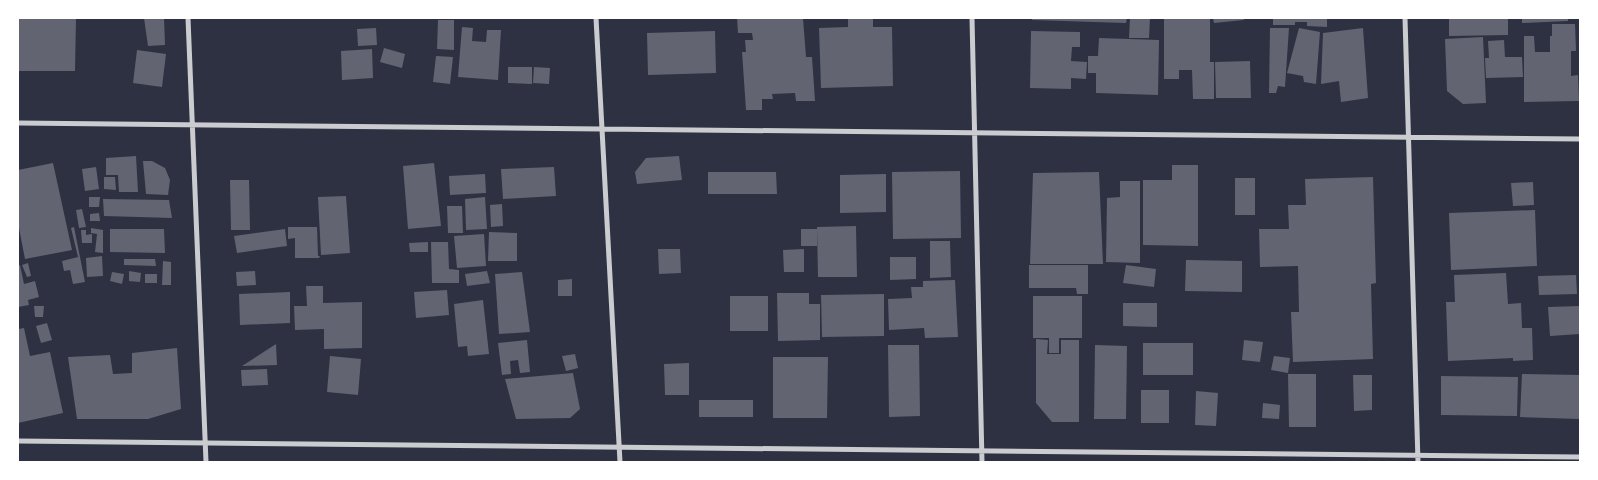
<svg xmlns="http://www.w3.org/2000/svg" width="1598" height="480" viewBox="0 0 1598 480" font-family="'Asap Condensed',sans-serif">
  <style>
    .building { fill: #626471 }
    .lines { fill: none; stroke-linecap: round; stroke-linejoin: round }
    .minor { stroke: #caccd0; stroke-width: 5 }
  </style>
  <rect width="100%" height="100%" fill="#2d3142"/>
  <!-- building -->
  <path class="building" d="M144,18H164L165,45L148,46Z
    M737,18H803L806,57H812L815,101H796L795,93L772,94L773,99H762V110H746L742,52H746L745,40H753L752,33H738Z
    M1032,18H1127L1126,23L1032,20Z
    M1130,18H1150L1149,38H1129Z
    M1164,18H1210V62H1214V99H1193L1192,70H1179V79H1164Z
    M1213,18H1244V20L1214,23Z
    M1273,18H1327V27L1307,26V22H1295V25H1273Z
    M1449,18H1508V35L1449,36Z
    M1522,18H1568V21L1522,23Z
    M18,19H76L75,71H18Z
    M848,19H873V27H892L893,86L821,88L819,28L848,27Z
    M438,20H454V50L437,49Z
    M1552,24H1575L1576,51H1571V76L1578,75L1579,101L1524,102V36H1534L1535,52H1550V36H1552Z
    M462,27L473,28L472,41L486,42L487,30H501L498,80L458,77Z
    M376,28L377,45L358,46L357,29Z
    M1270,28H1289L1285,87L1278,86L1276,93H1269Z
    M1299,28L1320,32L1316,84L1304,82L1303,76L1287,73Z
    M1363,28L1368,98L1341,102L1339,81L1321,84L1323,33Z
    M715,31L716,73L648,75L647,33Z
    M1031,31L1080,32V47H1072L1071,61L1087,62L1086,79L1071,78V89L1030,88Z
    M1483,37L1486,103L1463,104L1447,91L1445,39Z
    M1099,38L1159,40L1158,95L1096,93V73H1088V56H1098Z
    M1504,40L1505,57H1522L1523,77L1486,78L1485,58H1489L1488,41Z
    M384,48L405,54L402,68L380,62Z
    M372,49L373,78L342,80L341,51Z
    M137,50L166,54L162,87L133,83Z
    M436,56L453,57L450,84L433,82Z
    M1250,61L1251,98H1216L1215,62Z
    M508,67H532V84L508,83Z
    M534,67L550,68L549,84L533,83Z
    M136,156L138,192H119L118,175H106V158Z
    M679,156L682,180L637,184L635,172L646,158Z
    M143,161H152L165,168L170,180L168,195L146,194Z
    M53,163L72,250L25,259L18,223V170Z
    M434,163L441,226L408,229L403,166Z
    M1172,165H1198V246L1143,245V180H1172Z
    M96,167L99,189L85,191L82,169Z
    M554,167L556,196L503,199L501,169Z
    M960,171L961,238L893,239L892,172Z
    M708,172H776L777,194H708Z
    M1099,172L1103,264H1030L1033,173Z
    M485,174L486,193L450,195L449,176Z
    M886,174V212L840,213V175Z
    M104,177H115L116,190L104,189Z
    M1373,177L1376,283L1371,284L1373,359L1293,362L1291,312H1299L1298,266L1260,267L1259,229H1289L1288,205H1306L1305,179Z
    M1235,178H1255V215H1235Z
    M230,180H249L250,230H231Z
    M1120,181H1140V263L1106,262L1107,198L1120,197Z
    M1533,182L1534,205L1513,206L1511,183Z
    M346,196L350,253L321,255L318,197Z
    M89,197H100L99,207H89Z
    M485,197L487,229L466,230L465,199Z
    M103,199L169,200L172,218L104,216Z
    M502,204L503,226L491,227L490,205Z
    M447,206H462L463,233H448Z
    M82,209L86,227L79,228L76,210Z
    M1535,210L1537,266L1451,270L1449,213Z
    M99,213L100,221H90V214Z
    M856,226L857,277H818L817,227Z
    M74,227L85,282L73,284L70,270L64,271L62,261L78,257L71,228Z
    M288,227H317L318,256H320L319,258H295V238L288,239Z
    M91,228L103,230V253L95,252L97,234L91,233Z
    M110,229H164L165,253L110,252Z
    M285,229L287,246L237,253L234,236Z
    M801,229H817V246H801Z
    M81,230H86V235L92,234V243H82Z
    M489,232L517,233V261H488Z
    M484,234L486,266L457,268L454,236Z
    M930,241H950L951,277L930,278Z
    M428,242V252H410L409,243Z
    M431,242H448L449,269L459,270V283H432Z
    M658,249H680L681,273L659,274Z
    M804,249V272H784L783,250Z
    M102,256L103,276L87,277L86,258Z
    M890,257H916V279L890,280Z
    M124,259H155L156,266L124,265Z
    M1186,260L1242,261V292L1185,291Z
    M163,261L171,262V285H162Z
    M28,263L31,276L27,277L22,265Z
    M20,265L24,284L35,281L39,297L28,300L29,305L18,307V266Z
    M1029,265H1088V294H1077L1076,288H1029Z
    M1126,265L1156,269L1154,287L1123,283Z
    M129,271L141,273L140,282L129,281Z
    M255,271L256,285L237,286L236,272Z
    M487,271L490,283L467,286L465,274Z
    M112,272L124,274L122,284L110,281Z
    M522,272L530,332L499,334L495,274Z
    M1506,273L1508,304L1521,303L1522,328H1532L1533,360L1513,361V358L1448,361L1446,302H1455L1454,275Z
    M145,274H157V283H145Z
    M1576,275L1577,294L1539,295L1538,276Z
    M572,279V296H558V280Z
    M955,280L958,337L925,338L924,328L889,330L888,299L912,298L911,287H923V281Z
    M306,286H323V303L362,302V348L324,349V329L295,330L294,306H307Z
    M447,290L449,315L416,318L414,292Z
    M290,292V323L240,325L239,294Z
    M777,293H809V304H820V340L778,341Z
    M884,294V336L822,337L821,295Z
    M730,296H768V331H730Z
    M1033,296H1082V338H1059V353H1049V338H1033Z
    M483,300L489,354L468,356L467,346L458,347L454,304Z
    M1123,303H1157V327L1123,326Z
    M34,306H44L43,317H35Z
    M1580,306V334L1550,336L1548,307Z
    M47,323L52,340L41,343L36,326Z
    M24,328L30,356L50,352L63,413L18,423V329Z
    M1036,339L1048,340L1047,354H1061V340H1079V422H1052L1036,403Z
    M527,340L530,372L520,373L518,360L510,361L511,374L502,375L498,343Z
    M1244,340L1263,342L1260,362L1242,360Z
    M1143,343H1193V375H1143Z
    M276,344L277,365L242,366Z
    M888,345H919L920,416L889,417Z
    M1095,345L1127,346L1126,419H1094Z
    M177,348L181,409L148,419H77L68,357L110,355L113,374L132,373V353Z
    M575,354L578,368L566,371L562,356Z
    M330,356L361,359L358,395L327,392Z
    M1274,356L1290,358L1288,373L1271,370Z
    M773,357H828L827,418H773Z
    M689,363V395H665L664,364Z
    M267,369L268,385L242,386L241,370Z
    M573,373L580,409L570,418L516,419L505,379Z
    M1288,374H1316V427H1289Z
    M1522,374L1580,375V419L1520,417Z
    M1353,375H1372V410L1354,411Z
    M1441,376L1518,377L1517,416L1441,415Z
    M1141,390H1169V423H1141Z
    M1196,391L1218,393L1216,426L1195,425Z
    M699,400H753V417H699Z
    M1263,403L1280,405L1279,419L1262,418Z"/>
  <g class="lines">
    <!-- minor -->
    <path class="minor" d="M188,18L206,462
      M596,18L620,462
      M972,18L982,462
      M1405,18L1418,462
      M18,123L1580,139
      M18,441L1580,457"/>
  </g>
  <!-- border -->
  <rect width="1598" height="480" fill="none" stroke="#ffffff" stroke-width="38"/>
</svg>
